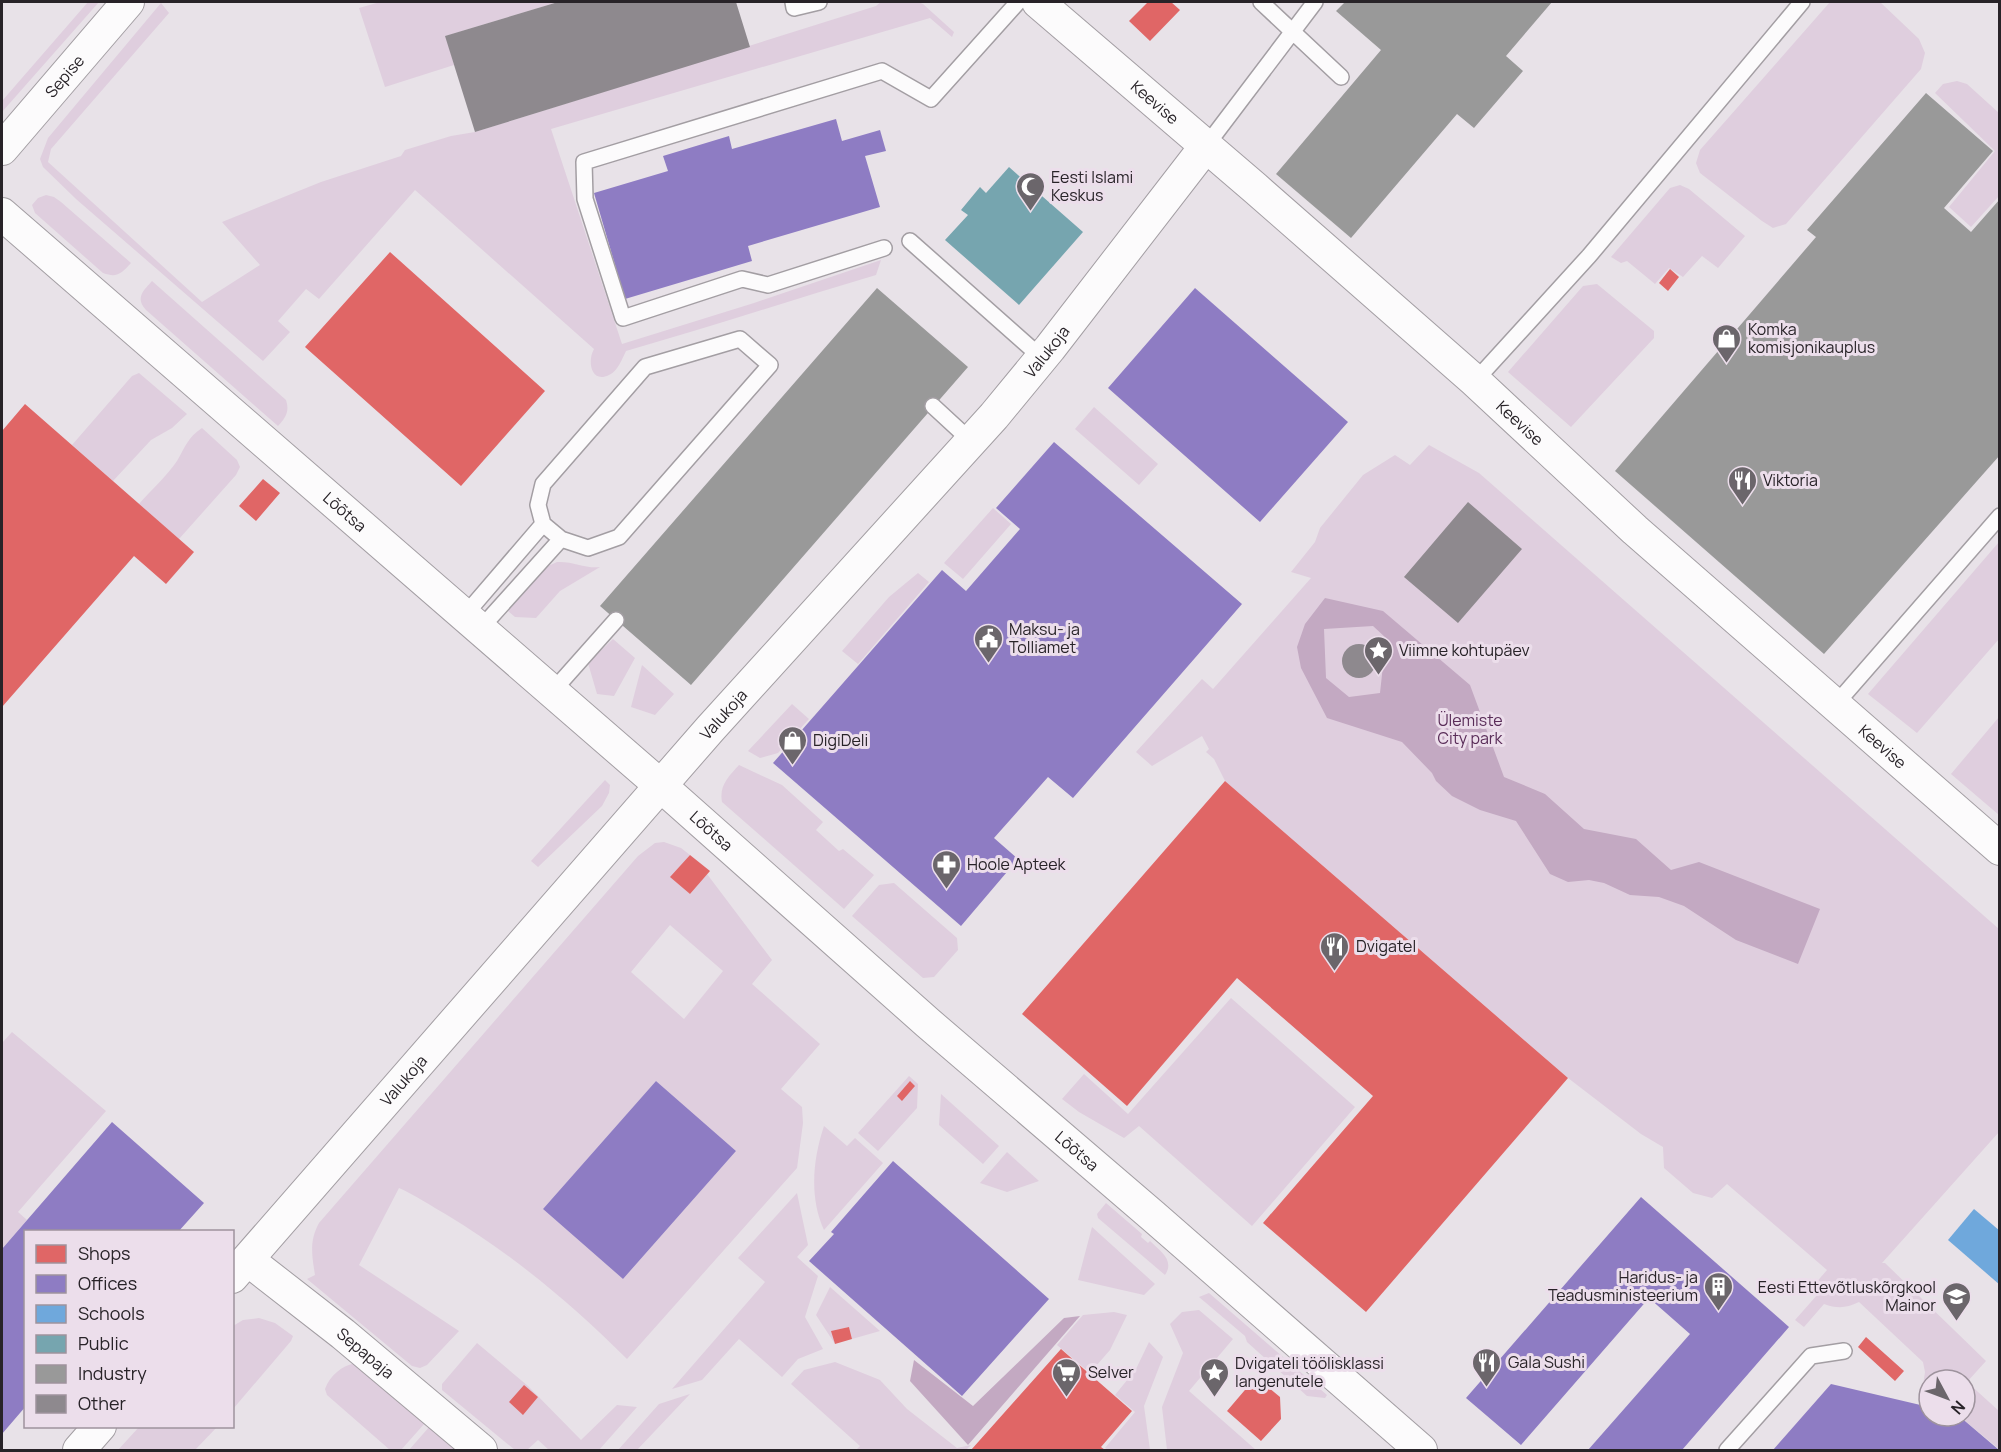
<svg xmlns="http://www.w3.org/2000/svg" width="2001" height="1452" viewBox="0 0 2001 1452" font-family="Manrope,sans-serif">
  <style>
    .green { fill: #dfcede; fill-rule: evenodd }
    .water { fill: #c3a9c2; fill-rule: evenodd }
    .shops { fill: #e06666 }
    .offices { fill: #8e7cc3 }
    .schools { fill: #6fa8dc }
    .public { fill: #76a5af }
    .industry { fill: #999 }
    .building { fill: #8e898e }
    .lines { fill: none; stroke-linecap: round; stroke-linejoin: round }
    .service-casing { stroke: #a39ea3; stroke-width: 18 }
    .minor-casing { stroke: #a39ea3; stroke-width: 34 }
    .service { stroke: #fcfbfc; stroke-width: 15 }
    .minor { stroke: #fcfbfc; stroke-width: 32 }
    .labels { text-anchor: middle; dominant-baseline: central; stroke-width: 6; stroke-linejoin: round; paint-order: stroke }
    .street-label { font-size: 16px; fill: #282328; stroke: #ecdeeb }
    .poi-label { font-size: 16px; fill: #282328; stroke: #ecdeeb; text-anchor: start }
    .park-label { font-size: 16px; fill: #5a2d59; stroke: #ecdeeb }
  </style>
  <rect width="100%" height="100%" fill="#e8e2e8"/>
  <!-- green -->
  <path class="green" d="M88,2H99L2,112V101Z
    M380,2H558L446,36L454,65L385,87L359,8Z
    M881,2H918L923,4L954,32L952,37L930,18L551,129L622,344L754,303L881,260L876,275C792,300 710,327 626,351C622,359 618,371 609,375C591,384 587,361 594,349L415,190L319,299L306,289L278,321L290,332L263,361L76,199L43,167L40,159L48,138L161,3L169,13L51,149L48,162L202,302L260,265L222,222L321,182L401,156L405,150L451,136L475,132L876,6Z
    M1830,2H1880L1919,39L1925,53L1921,69L1786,224L1773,228L1762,221L1700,173L1696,163L1700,150Z
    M1957,81L1967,84L1999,113V196L1971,227L1949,207L1995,151L1935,93L1943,84Z
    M1680,185L1689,189L1745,236L1718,268L1702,256L1683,277L1669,268L1655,284L1627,261L1621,263L1611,257L1670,188Z
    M46,195L54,197L61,202L131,263C121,274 117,278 103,273L35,213L32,205L38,198Z
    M152,281L286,400C290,412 285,418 278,426L146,310C135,298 143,291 152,281Z
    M1597,284L1654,331V338L1571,427L1508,372L1583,286Z
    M139,373L187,414L172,428L151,440L113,481L72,445L132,376Z
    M1094,407L1158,464L1139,485L1075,429Z
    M202,428L237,460L240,467L236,475L179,539L139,504C151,490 167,476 177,461C185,447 188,437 202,428Z
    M1429,445L1479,473L1999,929V1132L1882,1263H1885L1986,1361L1967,1382L1999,1411V1449L1959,1416H1965V1380H1929V1407L1920,1405L1925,1372L1923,1362L1859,1302C1846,1308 1838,1309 1824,1304L1804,1327L1795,1320L1818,1294L1814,1290V1285L1827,1270L1727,1184L1712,1198L1693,1193L1664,1168L1663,1147L1641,1134L1568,1078L1225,781L1214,759L1206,752L1209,749L1202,736L1152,766L1136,752L1202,679L1213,689L1311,578L1291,572L1315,542L1320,528L1363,475L1395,455L1410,465Z
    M993,508L1011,524L963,579L944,563Z
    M1999,542V639L1917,733L1868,694Z
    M557,562C573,561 586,569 600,567L560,591L536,618L515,617L508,611L546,567Z
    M918,573L929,582L858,664L842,651L889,597Z
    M613,639L635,658L614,696L597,694L588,663Z
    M642,665L674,694L655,715L631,707Z
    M792,704L809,719L778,753L760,758L748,751Z
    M1999,717V815L1951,774Z
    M739,765L782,785L823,822L816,830L839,851L843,849L874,875L844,909L722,802C719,786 728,777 739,765Z
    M605,780L610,785L609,793L602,806L538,867L531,861Z
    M664,842L681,848L690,855L671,877L690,894L707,874L772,960L752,984L820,1044L781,1089L802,1107L803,1123L797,1168L627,1359C572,1304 513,1255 447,1215C431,1206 415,1195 399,1188L359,1265L459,1331L427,1365L420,1368L412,1366L307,1279L315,1275C312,1256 309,1241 319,1223L638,856L655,843ZM670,925L723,971L684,1019L631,972ZM656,1081L736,1151L623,1279L543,1209Z
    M894,883L957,938L958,950L934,977L923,978L852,916L879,885Z
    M1231,998L1355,1107L1252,1226L1139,1126L1124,1138L1079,1112L1062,1099L1084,1074L1128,1114Z
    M12,1032L106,1111L18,1212L27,1220L2,1249V1043Z
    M909,1076L918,1084L917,1108L878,1151L858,1133Z
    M941,1094L999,1146L983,1164L939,1125Z
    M824,1126L847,1146L855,1138L883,1163L824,1230C809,1197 813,1159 824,1126Z
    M1007,1152L1039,1181L1007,1192L980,1183Z
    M797,1193L808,1245L797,1257L818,1276L805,1317L823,1349L798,1359L782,1377L739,1339L702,1380L672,1389L765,1282L738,1258Z
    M1106,1203L1142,1234L1141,1237L1148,1243L1150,1241C1160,1251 1175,1260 1165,1275L1098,1218L1097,1214Z
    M1092,1227L1155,1284L1144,1295L1078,1280Z
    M830,1287L880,1331L852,1339L849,1327L832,1331L835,1344L816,1315Z
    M1209,1293L1327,1395L1325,1398L1307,1396L1247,1342L1245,1336L1199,1297Z
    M1199,1310L1233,1339L1189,1391L1256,1450H1167L1162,1407L1183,1353L1170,1324L1182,1312Z
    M1114,1312L1127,1315L1110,1350L1090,1373L1057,1345L1083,1315Z
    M259,1318L275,1323L293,1336L291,1341L233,1409V1326L243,1320Z
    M1149,1342L1163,1357L1144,1406L1150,1450H1108L1105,1448L1135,1412L1115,1395L1136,1369Z
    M477,1343L528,1386L581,1440L617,1405L637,1407L599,1450H549L538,1440L527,1450H515L442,1390V1384Z
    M835,1362L880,1380L907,1409L957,1448L971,1445L966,1450H856L860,1446L791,1384L804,1370Z
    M355,1363L425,1423L401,1450H390L327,1395L325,1389C330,1375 342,1366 355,1363Z
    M690,1394L637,1450H618L659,1404Z
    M430,1426L457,1450H409Z
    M139,1427V1426L217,1427L195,1450H118Z"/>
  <!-- water -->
  <path class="water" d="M1325,598L1383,611L1470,685L1504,777L1545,794L1584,829L1636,839L1671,870L1699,862L1820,909L1798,964L1736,940L1684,906L1659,897L1630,895L1604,883L1589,880L1568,882L1550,874L1516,821L1480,810L1452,796L1436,781L1432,773L1402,742L1327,718L1301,668L1297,647L1305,624ZM1373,626L1386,638L1380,693L1349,697L1326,678L1324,629Z
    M1080,1316L968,1445L910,1381L914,1360L973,1406L1064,1318Z"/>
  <!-- shops -->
  <path class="shops" d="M1148,2H1171L1180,10L1150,41L1129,21Z
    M390,252L545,391L461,486L305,347Z
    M1670,269L1679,277L1668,291L1659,283Z
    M25,404L194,552L166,584L134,556L2,707V431Z
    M263,479L280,493L256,521L239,506Z
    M1225,781L1568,1078L1366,1312L1263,1223L1373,1096L1237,978L1127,1106L1022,1014Z
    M690,855L710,871L690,894L670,877Z
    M910,1081L915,1086L902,1101L897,1096Z
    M849,1327L852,1339L835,1344L831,1331Z
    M1866,1337L1904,1371L1895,1381L1858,1347Z
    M1061,1349L1132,1411L1101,1447L1105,1450H971Z
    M1256,1377L1280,1397L1281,1419L1261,1441L1227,1411Z
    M524,1385L538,1397L523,1415L509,1402Z"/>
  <!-- offices -->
  <path class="offices" d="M836,119L842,141L880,130L886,151L865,156L880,207L748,246L752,261L625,299L594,193L668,171L663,156L729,136L732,149Z
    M1195,288L1348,422L1260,522L1108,388Z
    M1054,442L1242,604L1073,798L1048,777L994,838L1018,859L961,926L773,763L942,570L966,591L1020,529L996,508Z
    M656,1081L736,1151L623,1279L543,1209Z
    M112,1122L204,1203L178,1232H26V1406L2,1434V1249Z
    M893,1161L1049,1299L962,1396L809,1261L834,1234L831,1232Z
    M1641,1197L1789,1327L1682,1450H1588L1690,1334L1649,1298L1521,1445L1466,1398Z
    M1831,1384L1929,1407V1416H1959L1999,1450H1773Z"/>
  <!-- schools -->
  <path class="schools" d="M1974,1209L2000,1231V1285L1948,1240Z"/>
  <!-- public -->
  <path class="public" d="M1009,167L1083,232L1019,305L945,240L968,215L961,210L980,187L986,193Z"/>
  <!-- industry -->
  <path class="industry" d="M1345,2H1552L1506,56L1523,71L1474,128L1457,114L1351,238L1276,174L1381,50L1336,11Z
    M1926,93L1993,151L1944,208L1971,232L2000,199V455L1824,654L1615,471L1816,237L1807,230Z
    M877,288L968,367L691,685L600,606Z"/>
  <!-- building -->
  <path class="building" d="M558,2H736L750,47L475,132L445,36Z
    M1468,502L1522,549L1458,623L1404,577Z
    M1342 661a17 17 0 1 1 34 0a17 17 0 1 1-34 0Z"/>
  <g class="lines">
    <defs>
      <path id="service" d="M793,2L794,8L819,2
        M1261,2L1341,77
        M1206,146L1315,2
        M910,241L1042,358
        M884,248L768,285L742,279L623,318L585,199L584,162L882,71L931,99L1018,2
        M740,339L770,365L619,537L588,548L561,539L543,524L538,505L543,484L645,367Z
        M1475,381L1589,256L1802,2
        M933,406L972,442
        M464,616L543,524
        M480,629L561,539
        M552,692L616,620
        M1835,705L2000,516
        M1727,1450L1811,1356L1844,1351"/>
      <g id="minor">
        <path id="s1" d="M1038,2L1255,188L1475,381L1635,530L2000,849"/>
        <path id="s2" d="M2,149L128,2"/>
        <path id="s3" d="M2,214L661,786L928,1023L1153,1216L1421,1450"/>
        <path id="s4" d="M248,1260L343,1334L481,1450"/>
        <path id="s5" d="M232,1277L710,729L994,416L1050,348L1206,146"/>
        <path d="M79,1450L100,1426"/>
      </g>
    </defs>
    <!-- service casing -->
    <use href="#service" class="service-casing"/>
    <!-- minor casing -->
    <use href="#minor" class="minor-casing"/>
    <!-- service -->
    <use href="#service" class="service"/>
    <!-- minor -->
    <use href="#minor" class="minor"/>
  </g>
  <!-- icons -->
  <defs>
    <symbol id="mosque-pin" viewBox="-11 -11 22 30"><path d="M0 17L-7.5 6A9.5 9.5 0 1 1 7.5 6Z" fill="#6b666b" stroke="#ecdeeb"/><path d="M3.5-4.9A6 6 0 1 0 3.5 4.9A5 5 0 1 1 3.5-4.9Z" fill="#fff"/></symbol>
    <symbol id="shop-pin" viewBox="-11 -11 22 30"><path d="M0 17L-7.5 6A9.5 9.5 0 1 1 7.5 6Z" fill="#6b666b" stroke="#ecdeeb"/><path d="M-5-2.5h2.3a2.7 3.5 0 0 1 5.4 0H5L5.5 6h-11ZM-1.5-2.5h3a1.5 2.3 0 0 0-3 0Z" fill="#fff"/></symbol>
    <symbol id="restaurant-pin" viewBox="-11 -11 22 30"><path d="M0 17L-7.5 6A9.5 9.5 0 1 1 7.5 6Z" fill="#6b666b" stroke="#ecdeeb"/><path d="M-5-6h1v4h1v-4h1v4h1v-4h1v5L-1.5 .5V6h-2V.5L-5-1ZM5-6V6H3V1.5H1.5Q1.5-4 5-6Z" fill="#fff"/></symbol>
    <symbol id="civic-pin" viewBox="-11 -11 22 30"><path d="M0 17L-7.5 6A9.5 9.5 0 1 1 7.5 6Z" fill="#6b666b" stroke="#ecdeeb"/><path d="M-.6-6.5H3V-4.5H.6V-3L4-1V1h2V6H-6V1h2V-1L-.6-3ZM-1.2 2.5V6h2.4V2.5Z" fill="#fff"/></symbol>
    <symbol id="sight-pin" viewBox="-11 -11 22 30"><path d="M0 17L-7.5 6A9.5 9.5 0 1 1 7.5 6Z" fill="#6b666b" stroke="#ecdeeb"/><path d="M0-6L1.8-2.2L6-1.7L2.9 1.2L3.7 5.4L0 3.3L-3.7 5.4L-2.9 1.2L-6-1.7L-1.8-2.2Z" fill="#fff"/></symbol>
    <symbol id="pharmacy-pin" viewBox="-11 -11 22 30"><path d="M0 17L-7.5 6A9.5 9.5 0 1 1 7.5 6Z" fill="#6b666b" stroke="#ecdeeb"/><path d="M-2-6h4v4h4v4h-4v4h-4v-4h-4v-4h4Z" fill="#fff"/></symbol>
    <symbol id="building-pin" viewBox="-11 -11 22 30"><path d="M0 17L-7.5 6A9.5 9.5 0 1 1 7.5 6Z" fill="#6b666b" stroke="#ecdeeb"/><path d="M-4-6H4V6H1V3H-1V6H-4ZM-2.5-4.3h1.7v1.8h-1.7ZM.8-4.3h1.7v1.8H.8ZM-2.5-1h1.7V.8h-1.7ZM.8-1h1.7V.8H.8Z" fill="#fff"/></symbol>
    <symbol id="university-pin" viewBox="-11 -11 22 30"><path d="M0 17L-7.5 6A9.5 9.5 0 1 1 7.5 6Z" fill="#6b666b" stroke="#ecdeeb"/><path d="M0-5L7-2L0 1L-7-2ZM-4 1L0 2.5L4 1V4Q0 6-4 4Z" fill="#fff"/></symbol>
    <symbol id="supermarket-pin" viewBox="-11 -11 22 30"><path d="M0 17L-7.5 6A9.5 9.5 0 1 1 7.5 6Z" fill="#6b666b" stroke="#ecdeeb"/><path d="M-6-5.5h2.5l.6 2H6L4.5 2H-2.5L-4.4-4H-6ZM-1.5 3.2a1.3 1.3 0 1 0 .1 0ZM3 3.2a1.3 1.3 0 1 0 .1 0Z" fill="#fff"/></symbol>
  </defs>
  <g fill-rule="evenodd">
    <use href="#mosque-pin" x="1014" y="170" width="33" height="45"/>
    <use href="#shop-pin" x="1710" y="322" width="33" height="45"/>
    <use href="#restaurant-pin" x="1726" y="464" width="33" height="45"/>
    <use href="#civic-pin" x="972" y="622" width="33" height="45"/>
    <use href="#sight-pin" x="1362" y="634" width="33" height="45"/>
    <use href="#shop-pin" x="776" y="724" width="33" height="45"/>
    <use href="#pharmacy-pin" x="930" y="848" width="33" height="45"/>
    <use href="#restaurant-pin" x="1318" y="930" width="33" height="45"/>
    <use href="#building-pin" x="1702" y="1270" width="33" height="45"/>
    <use href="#university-pin" x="1940" y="1280" width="33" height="45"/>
    <use href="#restaurant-pin" x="1470" y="1346" width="33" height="45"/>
    <use href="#supermarket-pin" x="1050" y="1356" width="33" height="45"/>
    <use href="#sight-pin" x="1198" y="1356" width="33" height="45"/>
  </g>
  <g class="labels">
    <!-- street labels -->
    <g class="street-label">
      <text stroke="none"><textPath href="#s2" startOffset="96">Sepise</textPath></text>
      <text stroke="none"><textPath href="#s1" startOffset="154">Keevise</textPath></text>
      <text stroke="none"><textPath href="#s5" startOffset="1233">Valukoja</textPath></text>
      <text stroke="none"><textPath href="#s1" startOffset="640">Keevise</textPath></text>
      <text stroke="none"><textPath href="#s3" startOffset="454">Lõõtsa</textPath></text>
      <text stroke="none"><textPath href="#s5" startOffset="747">Valukoja</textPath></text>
      <text stroke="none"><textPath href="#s1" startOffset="1126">Keevise</textPath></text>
      <text stroke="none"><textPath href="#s3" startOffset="940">Lõõtsa</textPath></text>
      <text stroke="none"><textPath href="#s5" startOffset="261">Valukoja</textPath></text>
      <text stroke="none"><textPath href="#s3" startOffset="1426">Lõõtsa</textPath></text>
      <text stroke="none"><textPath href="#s4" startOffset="150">Sepapaja</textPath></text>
    </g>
    <!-- poi labels -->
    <g class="poi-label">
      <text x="1051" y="177">Eesti Islami<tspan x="1051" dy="18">Keskus</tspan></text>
      <text x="1748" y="329">Komka<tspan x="1748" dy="18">komisjonikauplus</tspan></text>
      <text x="1763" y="480">Viktoria</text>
      <text x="1009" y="629">Maksu- ja<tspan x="1009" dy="18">Tolliamet</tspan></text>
      <text x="1399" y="650">Viimne kohtupäev</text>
      <text x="813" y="740">DigiDeli</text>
      <text x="967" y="864">Hoole Apteek</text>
      <text x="1356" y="946">Dvigatel</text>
      <text x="1698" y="1277" text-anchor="end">Haridus- ja<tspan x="1698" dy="18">Teadusministeerium</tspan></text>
      <text x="1936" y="1287" text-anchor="end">Eesti Ettevõtluskõrgkool<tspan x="1936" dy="18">Mainor</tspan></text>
      <text x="1508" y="1362">Gala Sushi</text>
      <text x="1235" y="1363">Dvigateli töölisklassi<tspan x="1235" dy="18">langenutele</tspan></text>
      <text x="1088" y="1372">Selver</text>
    </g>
    <!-- park labels -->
    <g class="park-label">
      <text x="1470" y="720">Ülemiste<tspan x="1470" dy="18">City park</tspan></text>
    </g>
  </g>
  <!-- border -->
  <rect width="2001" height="1452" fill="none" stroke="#282328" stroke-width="6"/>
  <!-- legend -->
  <rect x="24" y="1230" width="210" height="198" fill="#ecdeeb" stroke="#9e939d" stroke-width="1.5"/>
  <rect x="36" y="1245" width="30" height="18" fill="#e06666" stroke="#9e939d" stroke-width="1.5"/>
  <text x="78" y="1260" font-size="18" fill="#282328">Shops</text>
  <rect x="36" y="1275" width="30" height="18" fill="#8e7cc3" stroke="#9e939d" stroke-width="1.5"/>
  <text x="78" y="1290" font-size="18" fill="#282328">Offices</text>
  <rect x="36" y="1305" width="30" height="18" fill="#6fa8dc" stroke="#9e939d" stroke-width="1.5"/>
  <text x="78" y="1320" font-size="18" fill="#282328">Schools</text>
  <rect x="36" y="1335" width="30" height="18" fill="#76a5af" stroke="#9e939d" stroke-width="1.5"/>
  <text x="78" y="1350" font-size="18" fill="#282328">Public</text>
  <rect x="36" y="1365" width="30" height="18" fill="#999999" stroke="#9e939d" stroke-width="1.5"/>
  <text x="78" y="1380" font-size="18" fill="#282328">Industry</text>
  <rect x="36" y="1395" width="30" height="18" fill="#8e898e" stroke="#9e939d" stroke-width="1.5"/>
  <text x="78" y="1410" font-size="18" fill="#282328">Other</text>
  <!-- north arrow -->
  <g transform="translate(1947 1398) rotate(131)"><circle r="28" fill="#ecdeeb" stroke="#9e939d" stroke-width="1.5"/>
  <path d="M0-4.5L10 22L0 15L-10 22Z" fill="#6b666b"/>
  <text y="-9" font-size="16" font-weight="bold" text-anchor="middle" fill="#282328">N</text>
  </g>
</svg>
